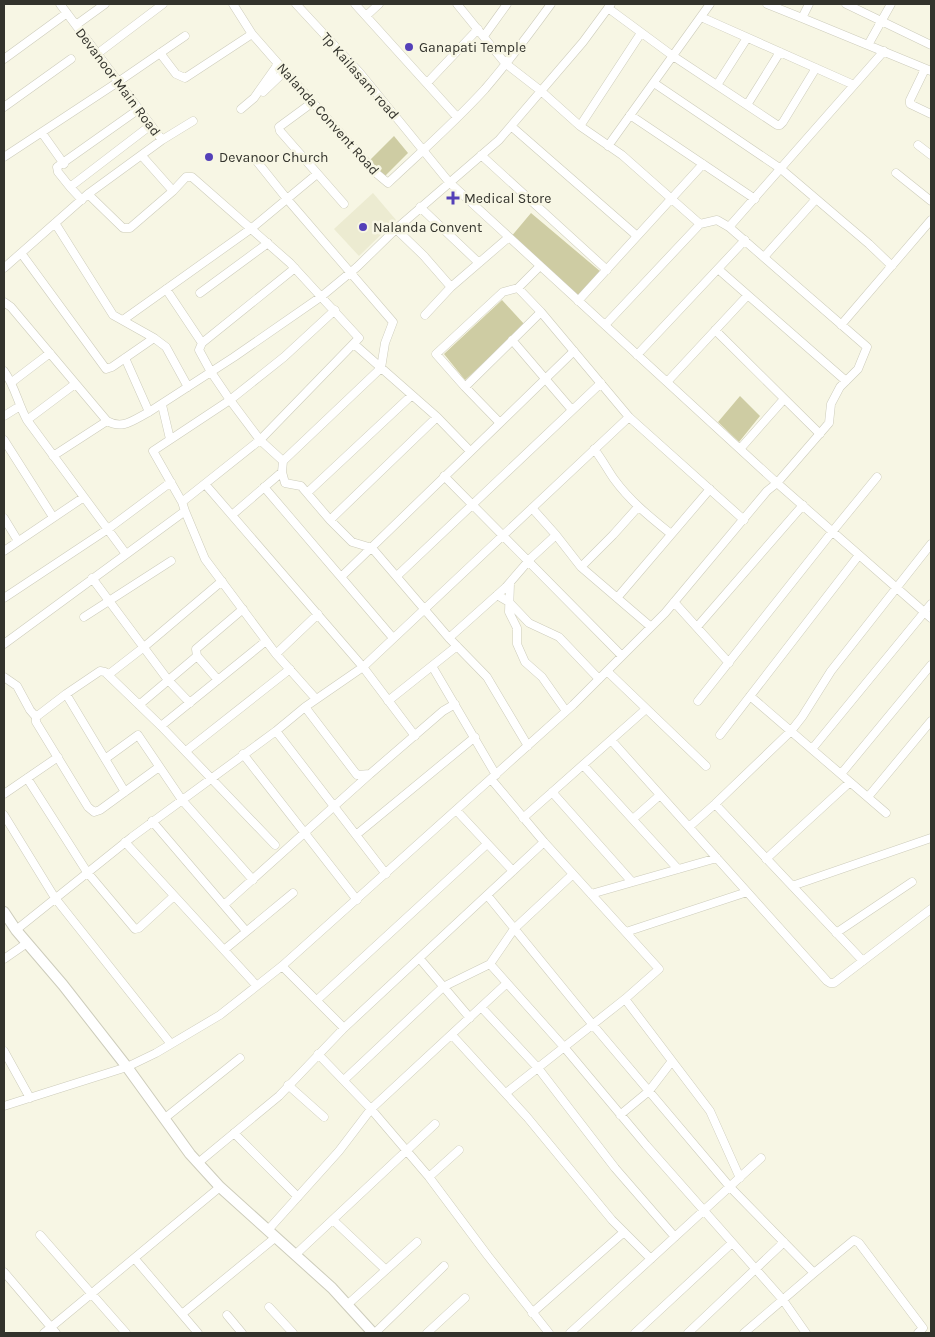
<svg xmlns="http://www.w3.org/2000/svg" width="935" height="1337" viewBox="0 0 935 1337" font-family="Karla,sans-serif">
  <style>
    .built { fill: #ecebd1 }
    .green { fill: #cecca3 }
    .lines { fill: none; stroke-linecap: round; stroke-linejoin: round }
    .minor-casing { stroke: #cdccbb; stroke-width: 9 }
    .tertiary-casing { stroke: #cdccbb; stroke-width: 12 }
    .minor { stroke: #fff; stroke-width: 8 }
    .tertiary { stroke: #fff; stroke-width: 10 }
    .poi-dot { fill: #5440b8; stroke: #f7f6e4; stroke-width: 2 }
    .labels { text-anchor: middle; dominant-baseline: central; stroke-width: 5; stroke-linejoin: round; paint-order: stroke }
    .poi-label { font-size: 14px; fill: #33332c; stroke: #f7f6e4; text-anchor: start }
    .street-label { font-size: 14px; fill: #33332c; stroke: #f7f6e4 }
  </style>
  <rect width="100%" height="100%" fill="#f7f6e4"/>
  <!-- built -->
  <path class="built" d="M373,193L396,220L359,256L334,229Z"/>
  <!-- green -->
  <path class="green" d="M394,136L408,153L384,177L370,160Z
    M531,213L601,272L580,297L510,238Z
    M502,300L525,325L465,380L444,354Z
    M740,396L760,416L739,442L718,422Z"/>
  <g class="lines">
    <defs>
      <path id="minor" d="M60,4L162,140
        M233,4L252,34L274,59L376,173L388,183C421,152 455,122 485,89C508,62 530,33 551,4
        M296,4L360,73L449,182L777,483L829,423L831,404L840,387L858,369L867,347L729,227L717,220L700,224L605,325
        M355,4L457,117
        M457,4L505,63L541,91L580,126L622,155L700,224
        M767,4L802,18
        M809,4L802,18L931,71
        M846,4L931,45
        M608,8L673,56L777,125H780L783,122L816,68
        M366,16L379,4
        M701,17L854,85
        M76,25L105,4
        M484,36L507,4
        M868,45L891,4
        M160,53L176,74L185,78L252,34
        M97,54L163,4
        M4,59L67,13
        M925,69L910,100V104L931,114
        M427,83L478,29
        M654,83L781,169L869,244L892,266
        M717,85L747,38
        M263,92L285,71
        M313,102L279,127L280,131L344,204
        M747,105L780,52
        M4,107L71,59
        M241,109L254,98L278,64
        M630,115L755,199
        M511,126L637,236
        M580,126L641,33
        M42,133L64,164
        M918,145L931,155
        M608,146L710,4
        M481,155L607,270
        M142,156L173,191
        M4,157L118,82L185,36
        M255,159L287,199L393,322L385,343L381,368L283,461L282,472L285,483L301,486L330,520L352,542L372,548L449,638L487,677L528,746
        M896,173L931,201
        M70,187L58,172L57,167L139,109
        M88,194L123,228H130L173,191L186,177H192L290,263L359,338L260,440L182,502
        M82,200L70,187L151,125
        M420,207L479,263
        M729,227L884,51
        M396,229L424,256L451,287
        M21,253L106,369L112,367L154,338L113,315L55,223
        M764,257L816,199
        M4,268L88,194L162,140L193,121
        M718,269L846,381
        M518,288L541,312L629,417L744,520
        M166,289L202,343
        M200,293L268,243
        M578,301L703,164
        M4,302L11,307L107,421C123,430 133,420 149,412
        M425,315L451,287L509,237
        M123,320L252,228L317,174
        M841,325L931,220
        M715,330L820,434
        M154,338L166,347L188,387
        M512,340L572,410
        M354,344L437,417
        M637,355L745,240
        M125,358L149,412L234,357L322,296L357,267L396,229L499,140L583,42L611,4
        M4,371C15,386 18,404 27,420L126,554
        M12,382L50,353
        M667,382L747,296
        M465,387L541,312
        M162,405L170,439
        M4,416L20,406
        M27,420L75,384
        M500,423L574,351
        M4,440L53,517
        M594,449C602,459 607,469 614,479C630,501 650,517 671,534
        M740,449L784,399
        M53,456L107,421
        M283,461L260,440L230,400L284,357L335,310
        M444,476L622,656
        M205,484L363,667L415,736
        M264,487L393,638
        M307,493L412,395
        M532,508L556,535L581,567L651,627
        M185,511L205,559L276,654L316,699
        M232,515L282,472
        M4,518L18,541
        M330,520L437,417L470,451
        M4,551L84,497
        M581,567L613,535L638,507
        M397,576L601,383
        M341,577L500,423L465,387L436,354L503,292L518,288L540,266
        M92,578L168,680L190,703
        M510,583L509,612L517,628V644L525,662L542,677L566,711
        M497,595L509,602L529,623L559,637L599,679
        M4,598L108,529L171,482
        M617,598L710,489
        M674,602L729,663
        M84,617L171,561
        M697,627L803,505
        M449,638L506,587L531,558L556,535
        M4,644L185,511L182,502L153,451L230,400L211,372L199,350L202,343L295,268
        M276,654L318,614
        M432,666L496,775
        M607,671L706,766
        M108,675L144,647L222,581
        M4,677L17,686L30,710L36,717
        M218,680L197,656L196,649L243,609
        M66,694L100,671L105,672L161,726L275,845
        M750,696L886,813
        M388,701L457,646
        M698,701L832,532L877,477
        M139,705L197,656
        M305,707L357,775L370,774L443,711L455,704
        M161,726L266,641
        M276,731L386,874
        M720,735L859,555
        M611,740L827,981L830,983H834L931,909
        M812,749L931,604
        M186,751L290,669
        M243,754L357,900
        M105,759L138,735L182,800L253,880
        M583,765L678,869
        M841,774L931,665
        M27,778L87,872L135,929L139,928L174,896
        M491,779L544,842L659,969L625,999L506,1093
        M125,792L66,694L36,717V722L88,807L94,812L100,810L159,767
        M552,792L632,882
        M4,794L58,757
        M868,797L931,721
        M715,804L863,961
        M456,810L513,871
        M4,815L55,898L171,1044
        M523,818L646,709
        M633,819L660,795
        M152,821L246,931
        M689,827L715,804L791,731L802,717L831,671L931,544
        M356,835L475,737
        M125,842L256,985
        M766,859L850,782
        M792,886L931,838
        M591,894L717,858
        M487,895L593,1025L730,1187L814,1273
        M224,905L370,774
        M16,930L132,837L276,731L305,707L363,667L629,417
        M626,932L747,892
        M836,933L912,882
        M224,950L293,893
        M4,959L27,943
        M420,959L470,1018
        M490,964L564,1047L646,1145L783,1300L806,1333
        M282,966L344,1028
        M625,999L710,1111L740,1178
        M317,1000L487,844
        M481,1007L538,1068L615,1168L675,1237
        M452,1035L527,1117L612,1220L651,1259
        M4,1051L30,1098
        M318,1054L371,1109L429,1177L488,1256L549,1333
        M344,1080L443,987L490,964L514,929L573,874
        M288,1085L324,1117
        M4,1106L127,1067L156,1053L220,1015L282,966L573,705L665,613L767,491L777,483L931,618
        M620,1115L649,1091L672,1061
        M165,1118L240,1058
        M234,1133L298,1197
        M198,1163L279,1096L344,1028L544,842
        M429,1177L459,1150
        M333,1220L386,1270
        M268,1230L339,1151L371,1109L507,983
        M40,1235L126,1333
        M295,1255L435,1124
        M135,1259L198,1333
        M4,1272L56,1333
        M347,1305L417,1242
        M269,1307L293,1333
        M532,1313L624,1232
        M182,1314L276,1237
        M227,1315L242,1333
        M44,1333L220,1187
        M375,1333L444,1266
        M427,1333L465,1298
        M570,1333L761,1158
        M635,1333L732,1243
        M688,1333L784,1242
        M744,1333L814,1273L854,1240L859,1243L923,1328L918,1333"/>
      <path id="tertiary" d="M4,912L16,930L63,985L127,1067L190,1154L220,1187L332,1288L373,1333"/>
    </defs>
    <!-- minor casing -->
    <use href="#minor" class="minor-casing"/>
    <!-- tertiary casing -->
    <use href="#tertiary" class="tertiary-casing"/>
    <!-- minor -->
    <use href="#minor" class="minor"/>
    <!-- tertiary -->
    <use href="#tertiary" class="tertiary"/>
  </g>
  <!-- markers -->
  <g class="poi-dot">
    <circle cx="409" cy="47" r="5"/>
    <circle cx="209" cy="157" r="5"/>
    <path d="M450.5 190.5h5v5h5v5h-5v5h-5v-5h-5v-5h5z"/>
    <circle cx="363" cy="227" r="5"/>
  </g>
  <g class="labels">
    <!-- poi labels -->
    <g class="poi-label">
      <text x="419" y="47">Ganapati Temple</text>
      <text x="219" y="157">Devanoor Church</text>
      <text x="464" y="198">Medical Store</text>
      <text x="373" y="227">Nalanda Convent</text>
    </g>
    <!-- street labels -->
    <g class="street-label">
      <text transform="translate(360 76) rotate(49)">Tp Kailasam road</text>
      <text transform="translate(118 82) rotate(53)">Devanoor Main Road</text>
      <text transform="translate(328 119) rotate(48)">Nalanda Convent Road</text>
    </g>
  </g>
  <!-- border -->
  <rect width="935" height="1337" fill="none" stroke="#33332c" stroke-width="10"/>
</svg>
